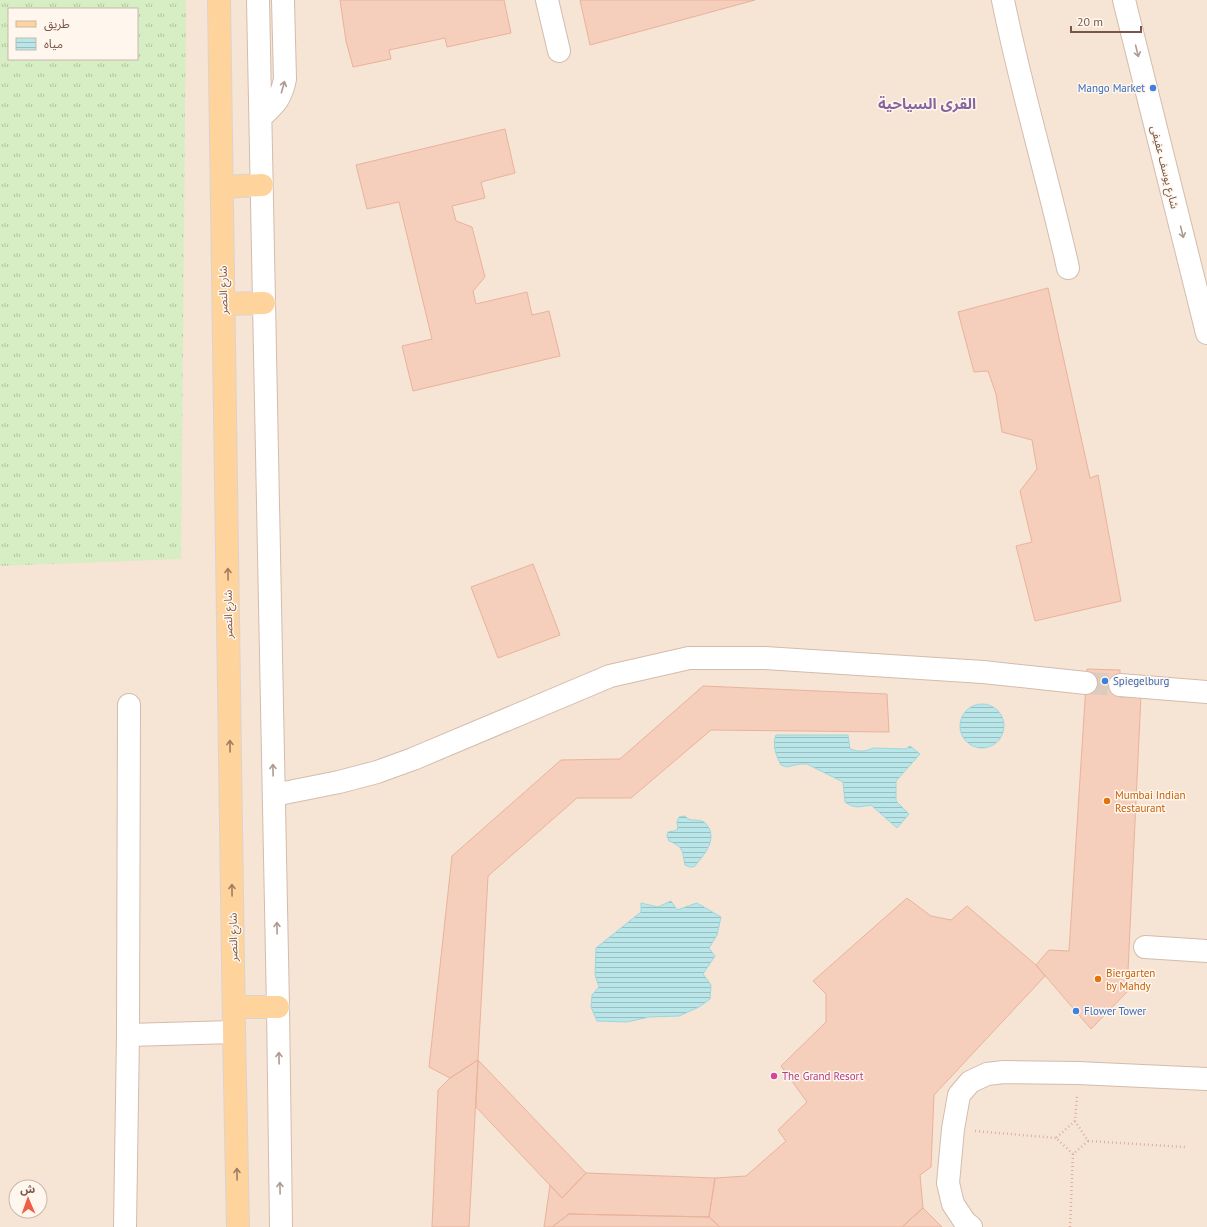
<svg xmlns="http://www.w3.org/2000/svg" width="1207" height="1227" viewBox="0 0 1207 1227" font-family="'PT Sans','Noto Sans Arabic',sans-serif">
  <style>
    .residential { fill: #f6e4d4; fill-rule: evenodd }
    .grass { fill: url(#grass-tufts); fill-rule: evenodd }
    .water { fill: url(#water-rules); stroke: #9ed7dc }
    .building { fill: #f5cebc; stroke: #e9b39b }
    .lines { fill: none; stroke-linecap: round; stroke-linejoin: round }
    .minor-tunnel { stroke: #ddccbe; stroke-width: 22; stroke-dasharray: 22 11; stroke-linecap: butt }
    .minor-casing { stroke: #d3bcad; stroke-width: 24 }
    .major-casing { stroke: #dcd3cf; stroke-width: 24 }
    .path { stroke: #dbb19e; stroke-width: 2.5; stroke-dasharray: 1 3; stroke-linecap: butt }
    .minor { stroke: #fff; stroke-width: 22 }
    .major { stroke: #ffd39c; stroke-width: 22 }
    .oneway { stroke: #af9a91 }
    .oneway2 { stroke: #a17c61 }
    .shop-dot { fill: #3f7fe0; stroke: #fff7ee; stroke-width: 1.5 }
    .food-dot { fill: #e8710a; stroke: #fff7ee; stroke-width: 1.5 }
    .hotel-dot { fill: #d1479c; stroke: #fff7ee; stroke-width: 1.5 }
    .labels { text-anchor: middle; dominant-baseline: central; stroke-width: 3; stroke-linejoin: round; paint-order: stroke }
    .shop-label { font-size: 11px; fill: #366cbe; stroke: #fff7ee; text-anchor: start }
    .street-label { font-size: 11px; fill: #795648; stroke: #fff7ee }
    .food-label { font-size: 11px; fill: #c56008; stroke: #fff7ee; text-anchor: start }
    .hotel-label { font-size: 11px; fill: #b23c85; stroke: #fff7ee; text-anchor: start }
    .district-label { font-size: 15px; font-weight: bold; fill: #86649d; stroke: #fff7ee }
  </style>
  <defs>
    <pattern id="grass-tufts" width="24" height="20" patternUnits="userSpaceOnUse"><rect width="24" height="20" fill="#d7edc3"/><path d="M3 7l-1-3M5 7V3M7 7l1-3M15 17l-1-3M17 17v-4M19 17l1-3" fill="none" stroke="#b3c3a0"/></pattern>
    <pattern id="water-rules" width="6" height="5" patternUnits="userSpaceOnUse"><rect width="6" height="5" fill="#b9e6e9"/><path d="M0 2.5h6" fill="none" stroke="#9bbdbf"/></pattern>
  </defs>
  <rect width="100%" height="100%" fill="#fef3e6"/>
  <!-- residential -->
  <path class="residential" d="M0,0H1207V1227H0ZM9,9H137V59H9ZM16,1187H40V1211H16Z"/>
  <!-- grass -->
  <path class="grass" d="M0,0H186L181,559L0,566ZM9,9H137V59H9Z"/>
  <!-- water -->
  <path class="water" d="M960 726a22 22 0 1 1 44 0a22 22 0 1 1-44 0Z
    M776,735H848L850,749C859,752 865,752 873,748L906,749L910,746L920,754L896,781V801L909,814L897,828L871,805C859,807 855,809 845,802L843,782L807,764H800L787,767L781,765C776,756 772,744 776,735Z
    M685,816C690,822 695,819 702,821C705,822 707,825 709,828C716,842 703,856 694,867H690L685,865C682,851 684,847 669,841L667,836L668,832L674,831L678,829L677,822L679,817Z
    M671,901L677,910L697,903L721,917L717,935L709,948L715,956L703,974L711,985L710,999L699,1007L679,1016L649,1017L627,1022L597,1021L591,1007L592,995L599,987L595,975L596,948L641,912V903L658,907Z"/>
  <!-- building -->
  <path class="building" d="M340,0H504L511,33L447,47L445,38L389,50L391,59L353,67L346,41Z
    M580,0H755L590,45Z
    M505,129L515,173L481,182L485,198L452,206L456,221L472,227L485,277L473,291L476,304L527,292L532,315L549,311L560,356L413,391L402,346L432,339L399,202L367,209L356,165Z
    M1048,288L1090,478L1098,475L1121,601L1035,621L1016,546L1032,542L1020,491L1037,469L1032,440L1002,432L996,394L988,371L974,372L958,312Z
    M533,564L560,635L498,658L471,587Z
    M1087,669L1120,670V697L1141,695L1127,992L1091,1029L1036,965L1049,950L1069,951Z
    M703,686L887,694L889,732L711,730L631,798H577L488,876L478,1060L450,1078L429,1067L452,856L561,760L620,759Z
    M907,898L931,916L951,920L967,906L1036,965L1045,976L934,1095L931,1167L920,1175L923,1208L902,1227H720L709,1217L715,1178L746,1176L786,1141L778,1130L807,1102L781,1066L826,1022V994L813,981Z
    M478,1060L586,1173L562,1198L476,1107Z
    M478,1060L469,1227H432L438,1090L450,1078Z
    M586,1173L715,1178L709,1217L569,1214L552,1227H544L550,1185L562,1198Z
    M923,1208L942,1227H902Z
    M569,1214L709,1217L720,1227H552Z"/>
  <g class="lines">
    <!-- minor-tunnel -->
    <path class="minor-tunnel" d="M1086,683L1120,685"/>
    <defs>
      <path id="minor" d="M258,0L278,1007L281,1227
        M547,0L559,51
        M1003,0C1021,90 1048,178 1068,268
        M1124,0L1207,333
        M261,117C275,104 281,99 285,79L283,0
        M1120,685L1207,692
        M274,795L339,782L377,772L413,759L610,676L689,658H765L983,672L1086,683
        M1145,947L1207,951
        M128,1035L234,1032
        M125,1227L128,1035L129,705
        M971,1227L965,1222L953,1204L948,1183L953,1129L959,1095L970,1082L987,1074L1004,1072L1078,1073L1207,1079"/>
      <path id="major" d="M219,0L234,1032L238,1227
        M222,187L262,185
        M224,304L264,303
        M234,1007H278"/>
    </defs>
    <!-- minor casing -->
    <use href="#minor" class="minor-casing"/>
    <!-- major casing -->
    <use href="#major" class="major-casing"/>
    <!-- path -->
    <path class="path" d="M975,1131L1056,1138
      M1088,1141L1185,1147
      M1073,1154L1056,1138L1075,1121
      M1070,1227L1073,1154L1088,1141L1075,1121L1077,1096"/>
    <!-- minor -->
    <use href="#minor" class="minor"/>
    <!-- major -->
    <use href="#major" class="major"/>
  </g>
  <!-- one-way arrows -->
  <defs><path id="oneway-shaft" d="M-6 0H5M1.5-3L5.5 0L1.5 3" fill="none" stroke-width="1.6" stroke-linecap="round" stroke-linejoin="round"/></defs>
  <g class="oneway">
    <use href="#oneway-shaft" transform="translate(1137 51) rotate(76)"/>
    <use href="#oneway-shaft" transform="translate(283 87) rotate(-74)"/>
    <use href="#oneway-shaft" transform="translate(1182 232) rotate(76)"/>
    <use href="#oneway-shaft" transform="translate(273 770) rotate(-91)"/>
    <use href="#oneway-shaft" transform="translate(277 928) rotate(-91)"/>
    <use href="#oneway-shaft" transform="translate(279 1058) rotate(-91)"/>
    <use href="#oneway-shaft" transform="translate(280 1188) rotate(-91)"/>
  </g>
  <g class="oneway2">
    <use href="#oneway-shaft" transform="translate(228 574) rotate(-91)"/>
    <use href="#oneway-shaft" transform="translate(230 746) rotate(-91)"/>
    <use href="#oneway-shaft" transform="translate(232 890) rotate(-91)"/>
    <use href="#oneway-shaft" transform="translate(237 1174) rotate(-91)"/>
  </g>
  <!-- markers -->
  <g class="shop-dot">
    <circle cx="1153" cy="88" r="4"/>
    <circle cx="1105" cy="681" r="4"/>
    <circle cx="1076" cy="1011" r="4"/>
  </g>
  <g class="food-dot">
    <circle cx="1107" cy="801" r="4"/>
    <circle cx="1098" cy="979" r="4"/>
  </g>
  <circle class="hotel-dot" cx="774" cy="1076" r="4"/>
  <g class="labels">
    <!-- shop labels -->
    <g class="shop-label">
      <text x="1145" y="88" text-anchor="end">Mango Market</text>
      <text x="1113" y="681">Spiegelburg</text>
      <text x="1084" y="1011">Flower Tower</text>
    </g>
    <!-- street labels -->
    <g class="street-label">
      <text transform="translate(1165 167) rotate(76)">شارع يوسف عفيفى</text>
      <text transform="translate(223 290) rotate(-91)">شارع النصر</text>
      <text transform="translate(228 614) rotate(-91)">شارع النصر</text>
      <text transform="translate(233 937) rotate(-91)">شارع النصر</text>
    </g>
    <!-- food labels -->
    <g class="food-label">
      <text x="1115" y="795">Mumbai Indian<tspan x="1115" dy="13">Restaurant</tspan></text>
      <text x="1106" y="973">Biergarten<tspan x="1106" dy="13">by Mahdy</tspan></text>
    </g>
    <!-- hotel labels -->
    <g class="hotel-label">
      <text x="782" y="1076">The Grand Resort</text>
    </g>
    <!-- district labels -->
    <g class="district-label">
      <text x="927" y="103">القرى السياحية</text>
    </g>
  </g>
  <!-- legend -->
  <rect x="8" y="8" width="130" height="52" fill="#fff7ee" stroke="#c9b7ac"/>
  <rect x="16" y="21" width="20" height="6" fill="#ffd39c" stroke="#c9b7ac"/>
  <text x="44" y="28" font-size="12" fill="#795648">طريق</text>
  <rect x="16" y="38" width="20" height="12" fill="url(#water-rules)" stroke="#c9b7ac"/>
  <text x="44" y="48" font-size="12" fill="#795648">مياه</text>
  <!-- north arrow -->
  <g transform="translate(28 1199) rotate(358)"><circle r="19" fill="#fff7ee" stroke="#c9b7ac"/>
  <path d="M0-3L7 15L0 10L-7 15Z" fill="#ef5e44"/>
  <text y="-6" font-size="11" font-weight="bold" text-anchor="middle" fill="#795648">ش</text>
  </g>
  <!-- scale -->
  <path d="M1071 26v6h70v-6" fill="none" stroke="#795648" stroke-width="2"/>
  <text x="1077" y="26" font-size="12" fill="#795648" stroke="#fff7ee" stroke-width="3" paint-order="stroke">20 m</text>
</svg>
